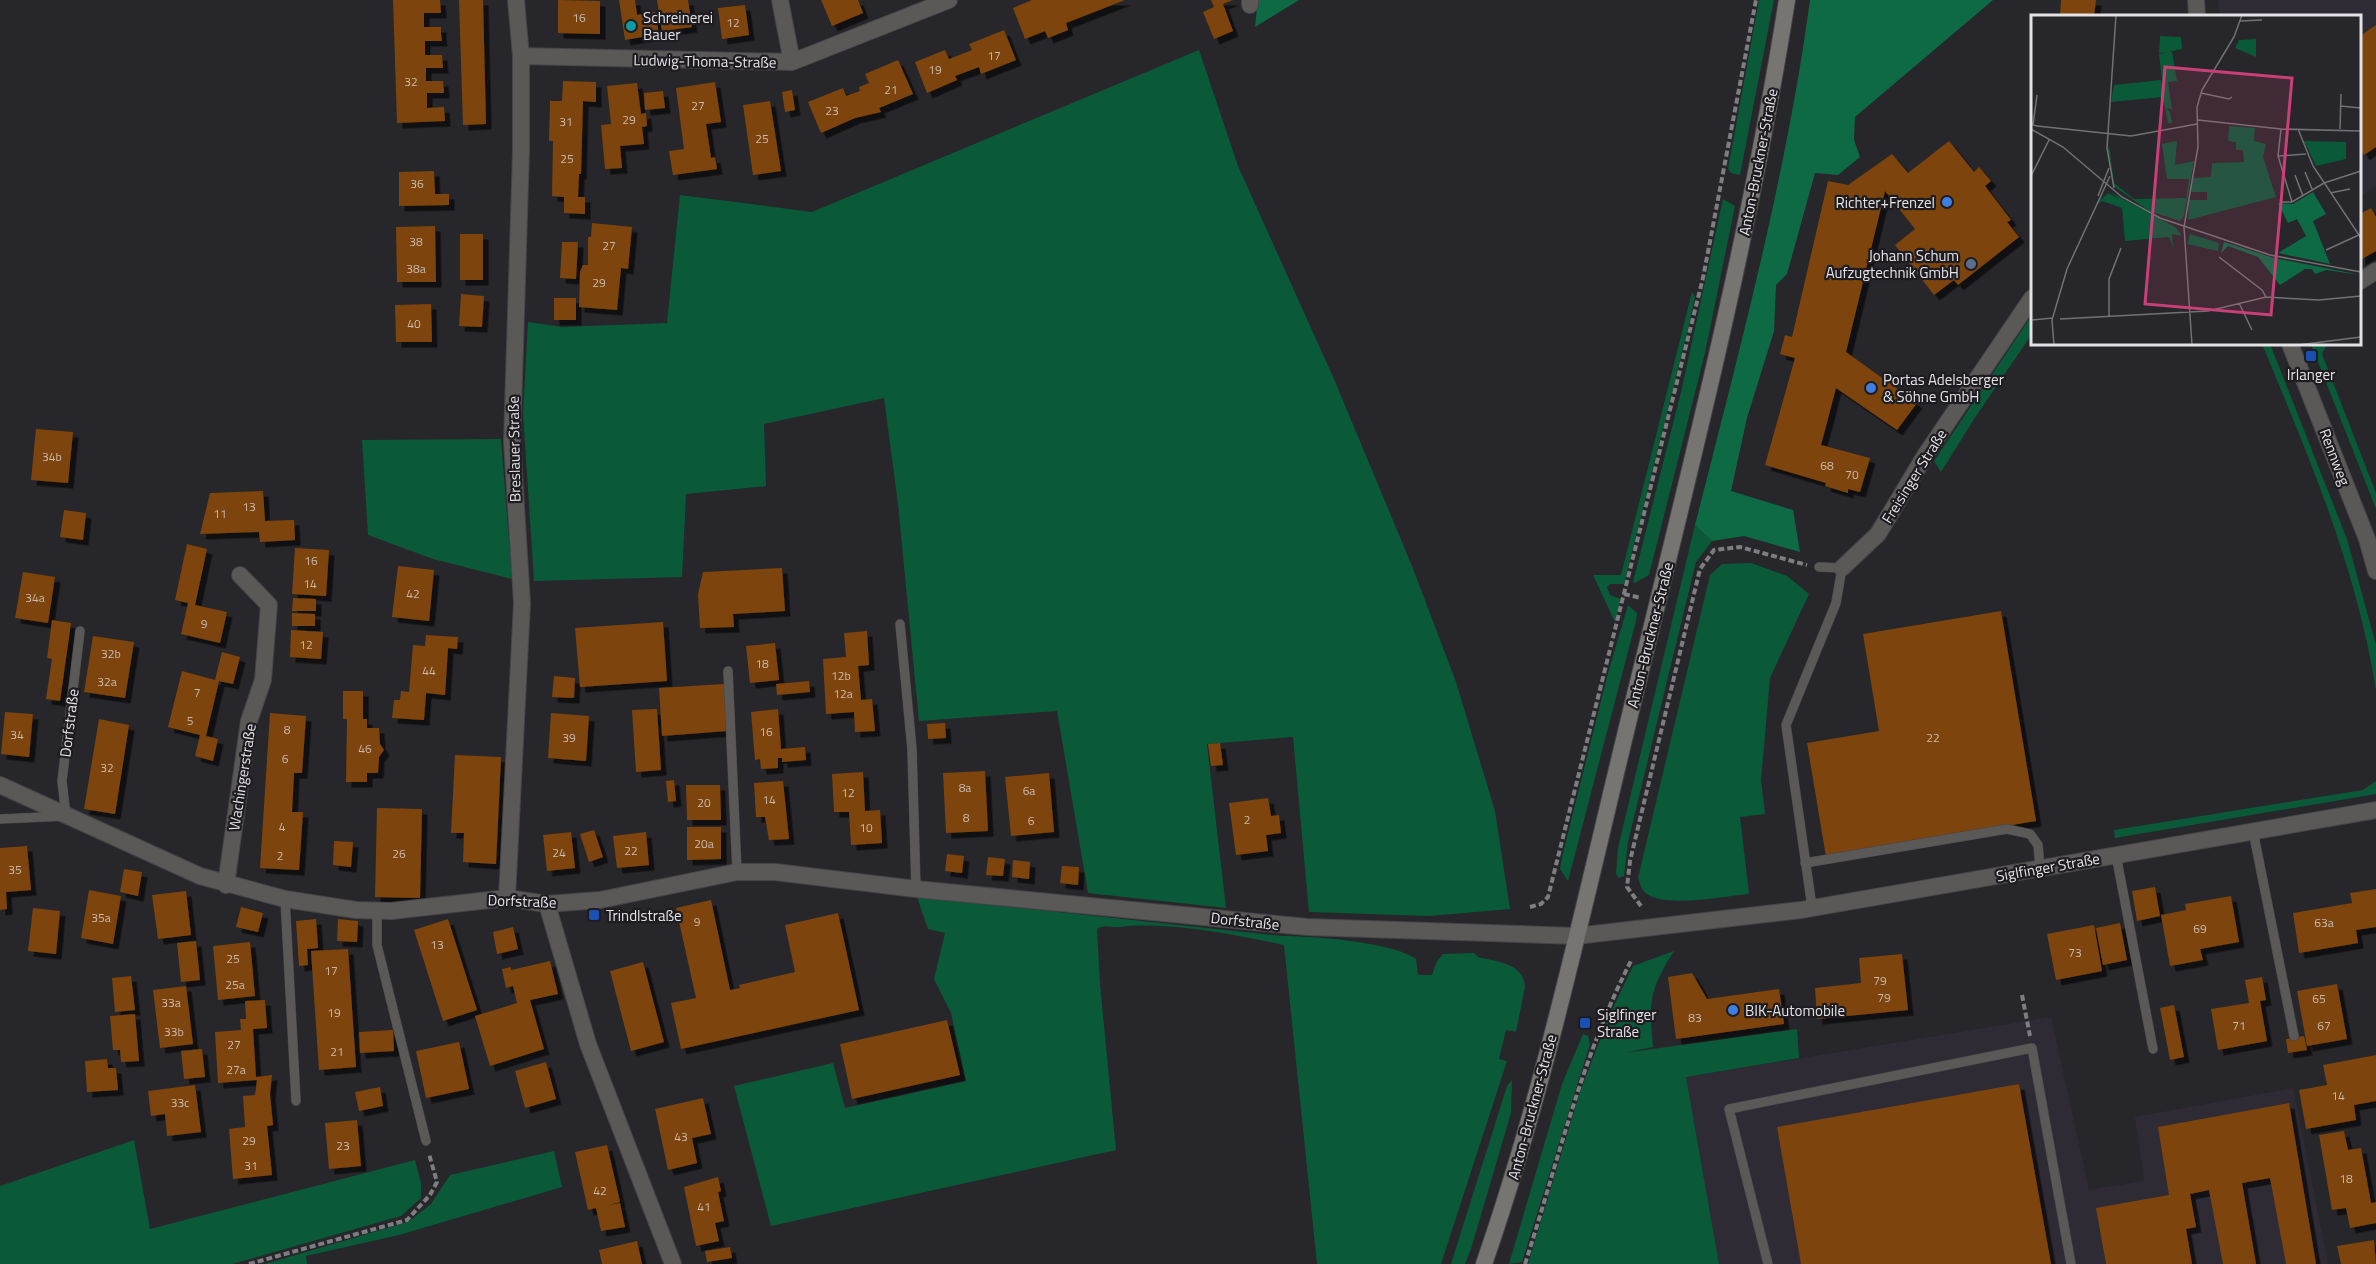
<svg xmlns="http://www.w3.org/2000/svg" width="2376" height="1264" viewBox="0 0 2376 1264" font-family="'Titillium Web',sans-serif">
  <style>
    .built { fill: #2f2b35 }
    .green { fill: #0a5a39 }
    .forest { fill: #0e6a45 }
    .building { fill: #7d440a; filter: url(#shadow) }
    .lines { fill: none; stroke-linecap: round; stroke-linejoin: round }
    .service-casing { stroke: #454448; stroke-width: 10 }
    .minor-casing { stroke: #454448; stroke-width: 18 }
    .secondary-casing { stroke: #454448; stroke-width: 18 }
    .path { stroke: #7e7d81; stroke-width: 4; stroke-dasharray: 6 3; stroke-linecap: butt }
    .service { stroke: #5a5957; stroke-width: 9 }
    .minor { stroke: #5a5957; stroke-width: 16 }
    .secondary { stroke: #777571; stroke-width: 16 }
    .culture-dot { fill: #0f9aa8; stroke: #1e1c21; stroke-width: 2 }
    .shop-dot { fill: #3f7fe0; stroke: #1e1c21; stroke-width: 2 }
    .service-dot { fill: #5c6f8a; stroke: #1e1c21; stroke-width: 2 }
    .transit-dot { fill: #1a4fb4; stroke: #1e1c21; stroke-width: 2 }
    .labels { text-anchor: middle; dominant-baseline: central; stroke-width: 4.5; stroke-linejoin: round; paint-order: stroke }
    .number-label { font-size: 12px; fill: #cabaae }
    .poi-label { font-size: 15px; fill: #e3e2e5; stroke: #1e1c21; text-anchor: start }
    .street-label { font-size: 15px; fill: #e3e2e5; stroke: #1e1c21 }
    .inset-road { fill: none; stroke: #727175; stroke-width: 1.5 }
    .view { fill: #c94077; fill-opacity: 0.15; stroke: #c94077; stroke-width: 3 }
    .inset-edge { fill: none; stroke: #e3e2e5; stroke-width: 3 }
  </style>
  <defs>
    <filter id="shadow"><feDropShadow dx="5.5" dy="5.5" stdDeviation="0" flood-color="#0009"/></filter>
  </defs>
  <rect width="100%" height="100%" fill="#27262a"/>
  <!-- built -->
  <path class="built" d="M2218,0H2376V186L2360,196V16H2220Z
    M2051,1017L2089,1190L2144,1181L2135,1117L2293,1088L2328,1264H1719L1686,1077Z"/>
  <!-- green -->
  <path class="green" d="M1759,0H1774L1740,175L1731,173L1728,169Z
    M1199,50L1238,166L1334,379L1412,566L1456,682L1495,811L1510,909L1430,916L1309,912L1293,737L1207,744L1226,908L1088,893L1057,711L919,721L898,504L884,398L764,424L766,486L686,494L682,577L534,581L523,413L528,322L562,327L667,323L680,195L812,212Z
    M1723,199L1735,206L1705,353L1649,575L1635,583L1633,582L1682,388Z
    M1692,292L1695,297L1687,333L1624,584H1610L1607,587L1610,595L1621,599L1615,622L1593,575H1621Z
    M2032,315V334L1976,416L1941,472L1934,461Z
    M2262,344H2270L2347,539L2376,645V690C2357,569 2309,457 2262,344Z
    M2311,344H2327L2322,354L2376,493V509Z
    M501,439L512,579L433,559L368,535L362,440Z
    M1695,525L1712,541L1696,562L1628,842L1624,876L1619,878L1616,874L1618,848Z
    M1751,563L1787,576L1809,594L1770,678L1761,780L1765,814L1740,817L1749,894C1726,896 1666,908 1647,894C1642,891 1640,884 1638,878L1710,575L1722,564Z
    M1628,605L1637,613L1636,621L1568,881L1560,869L1563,853L1608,673Z
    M2376,781V794L2115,838L2114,830L2363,790Z
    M917,897L1282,936C1312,936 1393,942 1416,959L1418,975H1432L1437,961L1443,954L1474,953L1478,957C1497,962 1524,963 1525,987L1516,1032L1506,1030L1499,1059L1507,1061L1441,1264H1317L1284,945C1236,935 1167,921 1119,927C1111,928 1104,924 1097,929L1100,984L1116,1150L771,1226L734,1086L833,1063L845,1108L966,1081L951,1013L934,979L945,933L928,929Z
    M1674,951C1649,991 1649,1001 1653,1047L1624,1053L1797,1029L1799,1058L1686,1077L1719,1264H1528L1580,1092L1610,1014L1633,966Z
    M1583,1034L1588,1036L1590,1044L1522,1262L1509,1264L1562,1084Z
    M1512,1080L1511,1113L1471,1249L1465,1264H1451L1507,1086Z
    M134,1140L150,1229L415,1160L421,1183V1198L401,1216L232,1264H0V1186Z
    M554,1151L562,1187L399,1235L306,1256L307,1264H265L408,1222L431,1204L450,1175Z"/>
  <!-- forest -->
  <path class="forest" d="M1258,0H1299L1255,27Z
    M1810,0H1993L1855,117L1854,140L1860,157L1838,175L1815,173L1787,274L1776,285L1774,331L1747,418L1731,491L1793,510L1800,552L1744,536L1712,541L1695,525C1739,352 1786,178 1810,0Z"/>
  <!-- building -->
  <path class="building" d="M393,0H440L441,13H424V27H441V34L442,41H425V55H442L443,68H426V81H443L444,93H427V108L444,107L445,121L397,123Z
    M459,0H483L486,124L463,125Z
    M558,0L600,1V34L558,33Z
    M619,0H635L637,15L655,12L659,34L625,40Z
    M657,0H688L692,27L662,31Z
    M821,0H858L863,13L832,26Z
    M1032,0H1125L1066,23L1068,30L1048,38L1045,31L1025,39L1013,8Z
    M1211,0H1233L1223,4L1233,31L1214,39L1203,12L1214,7Z
    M2061,0H2096L2094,16H2060Z
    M745,5L749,35L722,39L718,8Z
    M2376,25V147L2364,155L2360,148V36Z
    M1004,30L1016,60L981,74L979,67L955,76L957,80L927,93L915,62L945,50L949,59L972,50L969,44Z
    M898,60L913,94L879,108L881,112L855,118L821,133L808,102L843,88L846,96L860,91L859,87L869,83L865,74Z
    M563,81L596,82V102L583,101L581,174H579L578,197H585V214L564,213V197L552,196L553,141H549L550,101H562Z
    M715,82L721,122L706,124L711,158L715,157L717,169L673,175L669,151L684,149L676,88Z
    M637,83L641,114L646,113L647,126L642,127L644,144L620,146L622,168L605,169L601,125L611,124L607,86Z
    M792,90L795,110L785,112L782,92Z
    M663,91L665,108L645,110L644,93Z
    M770,101L781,171L753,175L743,105Z
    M1949,141L1974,172L1979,167L1991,181L1985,186L2011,220L2007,222L2019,237L1958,285L1954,280L1934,295L1895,245L1915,229L1885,191L1846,352L1917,403L1897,430L1836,388L1821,445L1870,458L1860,492L1848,489V493L1825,486L1826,483L1765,465L1795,358L1780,354L1785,335L1792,337L1828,181L1848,185L1892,154L1908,173Z
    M434,171L435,194H449V205L399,206V172Z
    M2371,208L2376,217V251L2360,260V214Z
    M592,223L632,227L628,269L621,268L617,310L579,307L580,272L583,265H588V237H591Z
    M435,226L436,282H397L396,227Z
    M460,234H483V280H460Z
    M562,242H578L576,279L560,278Z
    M461,294L484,296L482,327L459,326Z
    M554,298H576V320H554Z
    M431,304L432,342H396L395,305Z
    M36,429L73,432L68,483L31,480Z
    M263,491L265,521L294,520L295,540L260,542L259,532L200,534L210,493Z
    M64,510L86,513L83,540L60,537Z
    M187,544L207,549L195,605L227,612L220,643L181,634L188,603L175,600Z
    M295,548L329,550L326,596L292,594Z
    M398,566L434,570L429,621L392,617Z
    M782,568L785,611L733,614L734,627L700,628L698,594L703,572Z
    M23,572L55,577L48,623L15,618Z
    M293,598L316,599V611H292Z
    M2001,611L2036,821L1826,857L1807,743L1879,731L1863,634Z
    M292,613L315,614V626H292Z
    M52,620L71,623L60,701L46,699L52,659L47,658Z
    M663,622L667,681L580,687L575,628Z
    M291,630L323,632L321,659L290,657Z
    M867,631L869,665L858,666L861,700L872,699L875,731L855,732L854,712L826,714L823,659L846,657L844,633Z
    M426,635L458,637L457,649L448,648L445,695L426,693L424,720L392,718L394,700H400L401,691L409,692L413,645L425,646Z
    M93,636L134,642L125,698L84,692Z
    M775,643L779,680L750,683L746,646Z
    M222,652L240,657L233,684L219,681L206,736L218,739L213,761L195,756L200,735L168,727L182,671L215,680Z
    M554,676L575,678L574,698L552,697Z
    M809,681L810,692L777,695L776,684Z
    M724,684L727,731L662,736L659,688Z
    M343,691H363V719H367V728H379L380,744L384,750L379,757L378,773H367V782H346L347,719H343Z
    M657,709L661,770L636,772L632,710Z
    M778,709L781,749L805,747L806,760L782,762V758H778V768L761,769L760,759L755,760L751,712Z
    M5,712L33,714L29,757L1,754Z
    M270,713L306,716L302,773H294L292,812H303L299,870L260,868Z
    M551,713L589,716L586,761L548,758Z
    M99,719L129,725L115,814L84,809Z
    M945,723L946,738L928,739L927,724Z
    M1220,743L1223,765L1211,766L1208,744Z
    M455,755L501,757L496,864L463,862L464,833H451Z
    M985,771L988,831L946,833L943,773Z
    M863,772L865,811L880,810L882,843L851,845L849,812H834L832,774Z
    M1049,773L1054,832L1011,836L1005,777Z
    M674,780L676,801L668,802L666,781Z
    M783,781L789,839L769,840L765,817H756L754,783Z
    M686,785H720L721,820H687Z
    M1268,798L1271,816L1279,815L1281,833L1266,835L1268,851L1236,855L1229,803Z
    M377,808L422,809L420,898L375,897Z
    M687,827H721V859L687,860Z
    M594,830L603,857L589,862L580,834Z
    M571,832L575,868L547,871L543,835Z
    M646,832L649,865L617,868L613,836Z
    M334,841L353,842L351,867L333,865Z
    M27,846L31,890L6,892L7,909L0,910V848Z
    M947,854L964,856L962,873L945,871Z
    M988,857L1005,859L1003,876L986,875Z
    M1013,860L1030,862L1029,879L1012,877Z
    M1062,866L1079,867L1078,885L1060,883Z
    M124,869L142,872L138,896L120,892Z
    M2155,887L2160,916L2137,921L2132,891Z
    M2376,889V927L2356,930L2358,943L2299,953L2293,913L2352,903L2350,893Z
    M89,890L121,896L113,944L81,938Z
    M186,891L191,935L158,939L152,895Z
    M2231,896L2239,942L2200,949L2203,960L2170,966L2161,915L2186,910L2185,904Z
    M711,900L730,990L740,988L739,985L795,972L785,925L838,913L859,1010L681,1049L671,1003L696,998L676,908Z
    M241,907L263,913L258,932L236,927Z
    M33,908L60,911L56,954L28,951Z
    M316,919L318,948L307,949L308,965L299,966L296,921Z
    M338,919L358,921L357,942L337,941Z
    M448,919L477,1010L443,1021L414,930Z
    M2120,923L2127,960L2103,965L2096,928Z
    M2094,925L2102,971L2056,980L2047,934Z
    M513,927L518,949L497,954L493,932Z
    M196,941L200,980L181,982L177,943Z
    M250,942L255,996L218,1000L213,946Z
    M348,949L356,1067L319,1070L311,951Z
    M1902,954L1908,1010L1817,1019L1815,988L1861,983L1859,958Z
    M550,961L558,994L530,1000L544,1049L490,1066L475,1016L517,1003L513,986L506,988L502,969L511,967V970Z
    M643,962L664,1042L631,1051L610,971Z
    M1692,973L1707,999L1779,989L1784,1024L1676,1039L1668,977Z
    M131,976L135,1010L115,1012L112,978Z
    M2262,977L2266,1000L2260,1001L2267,1041L2218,1050L2211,1009L2249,1003L2245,980Z
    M2337,984L2347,1039L2307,1046L2297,991Z
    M186,986L193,1044L160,1048L153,990Z
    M265,1000L267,1028L253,1029L256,1077L272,1075L270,1094L273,1125L267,1126L272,1175L233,1179L229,1129L245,1127L243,1096L255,1095L257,1080L218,1083L215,1032L241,1030L240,1019H246L245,1001Z
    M2174,1005L2184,1057L2170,1060L2160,1008Z
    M135,1014L139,1061L121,1062L120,1050H113L110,1016Z
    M947,1020L960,1075L852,1099L840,1044Z
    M393,1030L394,1051L360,1053L359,1032Z
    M2304,1036L2307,1050L2288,1053L2286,1039Z
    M459,1042L469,1089L426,1098L416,1051Z
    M202,1049L205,1077L184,1079L181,1051Z
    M2376,1055V1101L2354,1105L2356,1120L2306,1129L2299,1090L2327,1085L2323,1065Z
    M107,1059L108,1068H116L118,1090L87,1092L85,1061Z
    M546,1062L556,1099L525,1108L515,1071Z
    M2019,1084L2051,1264H1801L1777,1127Z
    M195,1085L201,1132L167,1136L165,1114L151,1116L148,1091Z
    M380,1087L383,1106L359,1111L355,1092Z
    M703,1098L711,1134L692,1138L697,1163L668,1170L655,1109Z
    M2289,1103L2316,1264H2286L2270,1178L2242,1183L2256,1264H2223L2209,1190L2190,1194L2196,1227L2186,1229L2192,1264H2106L2096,1208L2169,1195L2158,1127Z
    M357,1120L361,1166L329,1169L325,1123Z
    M2344,1131L2348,1150L2361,1148L2371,1203L2376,1202V1223L2350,1228L2346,1208L2332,1210L2319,1135Z
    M607,1145L620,1202L609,1205L620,1203L625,1227L601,1231L596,1208L588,1210L575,1152Z
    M718,1177L721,1191L718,1192L724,1221L715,1223L719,1241L696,1246L684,1187Z
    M2374,1240L2376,1264H2341L2337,1246Z
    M637,1241L642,1264H602L599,1250Z
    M730,1247L732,1258L707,1262L705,1251Z"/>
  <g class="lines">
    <defs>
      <path id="service" d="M900,624L912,749L916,889
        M728,671L737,872
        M0,819L66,816L62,781L80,631
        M2253,831L2294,1036
        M2116,855L2153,1049
        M1805,863L2007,829L2030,834L2038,845L2040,868
        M285,899L296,1101
        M1812,907L1786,725L1836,603L1842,568L1819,567
        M377,911V945L426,1141
        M1768,1264L1729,1109L2032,1048L2071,1264"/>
      <path id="minor" d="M780,0L792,62
        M1250,0V5
        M2196,0L2197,16
        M521,56L792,62L949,0
        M2360,281L2376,271
        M2290,344L2367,539L2376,571
        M1842,568L1878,534L1926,454L2032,298
        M0,785L200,876L285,899L356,910L391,911L507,898L547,904L600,900L737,872H775L916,889L1307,927L1576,936L1801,910L2376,810
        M226,885L249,721L263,680L269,605L240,575
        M507,898L522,603L512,442L521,151V56L516,0
        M547,904L588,1044L673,1264"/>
      <path id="secondary" d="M1484,1264C1546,1085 1585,899 1630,715C1688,478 1749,241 1787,0"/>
    </defs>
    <!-- service casing -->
    <use href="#service" class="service-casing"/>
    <!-- minor casing -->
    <use href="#minor" class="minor-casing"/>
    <!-- secondary casing -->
    <use href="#secondary" class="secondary-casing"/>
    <!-- path -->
    <path class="path" d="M1624,594L1641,598
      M1641,906L1627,887L1630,861L1700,569L1714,550L1740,547L1807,565
      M1530,907L1541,904L1548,897L1703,278L1756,0
      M2022,995L2030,1036
      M249,1264L407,1220L430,1195L437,1182L429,1154
      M1525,1264C1558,1162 1582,1055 1632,959"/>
    <!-- service -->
    <use href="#service" class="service"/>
    <!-- minor -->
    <use href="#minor" class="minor"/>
    <!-- secondary -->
    <use href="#secondary" class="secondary"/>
  </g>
  <!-- markers -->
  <circle class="culture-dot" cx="631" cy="26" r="6"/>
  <g class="shop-dot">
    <circle cx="1947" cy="202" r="6"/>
    <circle cx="1871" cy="388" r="6"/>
    <circle cx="1733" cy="1010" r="6"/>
  </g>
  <circle class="service-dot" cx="1971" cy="264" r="6"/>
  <g class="transit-dot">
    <rect x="2305" y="350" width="12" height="12" rx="3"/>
    <rect x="588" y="909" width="12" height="12" rx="3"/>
    <rect x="1579" y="1017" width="12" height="12" rx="3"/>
  </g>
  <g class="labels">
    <!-- number labels -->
    <g class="number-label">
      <text x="579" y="17">16</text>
      <text x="733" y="22">12</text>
      <text x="994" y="55">17</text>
      <text x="935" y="69">19</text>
      <text x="411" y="81">32</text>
      <text x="891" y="89">21</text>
      <text x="698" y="105">27</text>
      <text x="832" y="110">23</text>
      <text x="629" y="119">29</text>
      <text x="566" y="121">31</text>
      <text x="762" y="138">25</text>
      <text x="567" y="158">25</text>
      <text x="417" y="183">36</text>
      <text x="416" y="241">38</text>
      <text x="609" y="245">27</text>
      <text x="416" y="268">38a</text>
      <text x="599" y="282">29</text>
      <text x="414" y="323">40</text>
      <text x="52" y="456">34b</text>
      <text x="1827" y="465">68</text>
      <text x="1852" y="474">70</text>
      <text x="249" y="506">13</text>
      <text x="220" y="513">11</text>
      <text x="311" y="560">16</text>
      <text x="310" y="583">14</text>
      <text x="413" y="593">42</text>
      <text x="35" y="597">34a</text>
      <text x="204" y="623">9</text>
      <text x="306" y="644">12</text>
      <text x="111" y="653">32b</text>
      <text x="762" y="663">18</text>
      <text x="429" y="670">44</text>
      <text x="841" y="675">12b</text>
      <text x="107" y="681">32a</text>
      <text x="197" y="692">7</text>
      <text x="843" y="693">12a</text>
      <text x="190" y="720">5</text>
      <text x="287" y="729">8</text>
      <text x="766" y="731">16</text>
      <text x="17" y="734">34</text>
      <text x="569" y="737">39</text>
      <text x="1933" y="737">22</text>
      <text x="365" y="748">46</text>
      <text x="285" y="758">6</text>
      <text x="107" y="767">32</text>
      <text x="965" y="787">8a</text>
      <text x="1029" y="790">6a</text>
      <text x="848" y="792">12</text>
      <text x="769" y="799">14</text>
      <text x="704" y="802">20</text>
      <text x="966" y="817">8</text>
      <text x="1247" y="819">2</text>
      <text x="1031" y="820">6</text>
      <text x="282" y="826">4</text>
      <text x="866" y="827">10</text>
      <text x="704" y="843">20a</text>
      <text x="631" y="850">22</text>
      <text x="559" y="852">24</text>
      <text x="399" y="853">26</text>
      <text x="280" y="855">2</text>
      <text x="15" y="869">35</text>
      <text x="101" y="917">35a</text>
      <text x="697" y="921">9</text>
      <text x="2324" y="922">63a</text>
      <text x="2200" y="928">69</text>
      <text x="437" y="944">13</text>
      <text x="2075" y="952">73</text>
      <text x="233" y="958">25</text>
      <text x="331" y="970">17</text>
      <text x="1880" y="980">79</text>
      <text x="235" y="984">25a</text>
      <text x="1884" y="997">79</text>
      <text x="2319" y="998">65</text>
      <text x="171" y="1002">33a</text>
      <text x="334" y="1012">19</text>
      <text x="1695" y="1017">83</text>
      <text x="2239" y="1025">71</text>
      <text x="2324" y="1025">67</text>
      <text x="174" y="1031">33b</text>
      <text x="234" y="1044">27</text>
      <text x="337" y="1051">21</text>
      <text x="236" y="1069">27a</text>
      <text x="2338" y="1095">14</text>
      <text x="180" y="1102">33c</text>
      <text x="681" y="1136">43</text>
      <text x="249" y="1140">29</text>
      <text x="343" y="1145">23</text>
      <text x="251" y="1165">31</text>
      <text x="2346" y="1178">18</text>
      <text x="600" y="1190">42</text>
      <text x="704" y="1206">41</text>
    </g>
    <!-- poi labels -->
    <g class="poi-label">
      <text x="643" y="17">Schreinerei<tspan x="643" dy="17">Bauer</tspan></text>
      <text x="1935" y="202" text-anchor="end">Richter+Frenzel</text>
      <text x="1959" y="255" text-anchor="end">Johann Schum<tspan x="1959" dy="17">Aufzugtechnik GmbH</tspan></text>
      <text x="2311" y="374" text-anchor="middle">Irlanger</text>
      <text x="1883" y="379">Portas Adelsberger<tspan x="1883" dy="17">&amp; Söhne GmbH</tspan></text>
      <text x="606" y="915">Trindlstraße</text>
      <text x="1745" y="1010">BIK-Automobile</text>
      <text x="1597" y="1014">Siglfinger<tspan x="1597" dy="17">Straße</tspan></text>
    </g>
    <!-- street labels -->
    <g class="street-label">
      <text transform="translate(705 61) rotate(1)">Ludwig-Thoma-Straße</text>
      <text transform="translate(1758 162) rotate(-79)">Anton-Bruckner-Straße</text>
      <text transform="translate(514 449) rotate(-91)">Breslauer Straße</text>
      <text transform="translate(2335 457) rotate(69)">Rennweg</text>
      <text transform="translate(1914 476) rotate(-58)">Freisinger Straße</text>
      <text transform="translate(1650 635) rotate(-76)">Anton-Bruckner-Straße</text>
      <text transform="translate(69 723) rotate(-83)">Dorfstraße</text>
      <text transform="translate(242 777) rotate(-81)">Wachingerstraße</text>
      <text transform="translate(2048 867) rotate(-10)">Siglfinger Straße</text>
      <text transform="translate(522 901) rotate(2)">Dorfstraße</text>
      <text transform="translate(1245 921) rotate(6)">Dorfstraße</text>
      <text transform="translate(1532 1107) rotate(-75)">Anton-Bruckner-Straße</text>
    </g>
  </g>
  <!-- overview -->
  <g transform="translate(2031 15)">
    <rect width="330" height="330" fill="#27262a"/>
    <path d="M129,21L150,22L151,34L138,37H141L146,66L137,67L141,94L135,93L139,97L141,108H137L132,82L80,87L83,70L130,65L132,74L128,39L138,37L128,38ZM225,24V42L204,33L208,25ZM198,111L224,113L223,126L235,129L232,142L245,182L157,205L158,185H176V177H159L162,163L180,162L181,148L213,147L212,135H205V127L197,126ZM146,126L144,150L163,146L153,201L149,206L118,196L84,172L82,169L77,137L78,130L83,168L103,184L155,183L158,164H136L131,129ZM273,126L315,127V144L285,151ZM79,177L144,212L151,221L141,219L142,233L138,222L94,226L91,193L71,186L67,189V187L74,178L69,186L77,178L89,185ZM159,219L188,228L187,236L156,229Z" fill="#0a5a39"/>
    <path d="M282,177L295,199L282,206L299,249L247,238L275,221L266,204L257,208L247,188L262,189ZM193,227L243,243L330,260L295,255L284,259L281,254H274L249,270L227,242L197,231L190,238Z" fill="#0e6a45"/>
    <path class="inset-road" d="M209,6L231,5M170,78L198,84L201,82M6,80L2,110L6,111L100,121L166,109M309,91L330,93M167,105L250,114L330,116M0,114L32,132L91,182L129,203L239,240L330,257M250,114L247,141L261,187M267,114L282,151L330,223M309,114L310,79M247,141L275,139M274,157L281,174M264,160L272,181M0,161L18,125M83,173L76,133L85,0M299,178L319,174M67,181L78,153M249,187H261L293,168L330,156M295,235L330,219M188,242L231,275L235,282M208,288L221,315M78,302V264L90,233M29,304L177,296L235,282L288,285L330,281M0,305L22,303M23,330L21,305L36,254L79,161M161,330L153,212L167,132L166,92L171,75L203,22L211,0M267,330L330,322"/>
    <path class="view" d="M134,52L261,63L240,300L114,289Z"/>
    <rect width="330" height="330" class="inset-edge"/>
  </g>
</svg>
